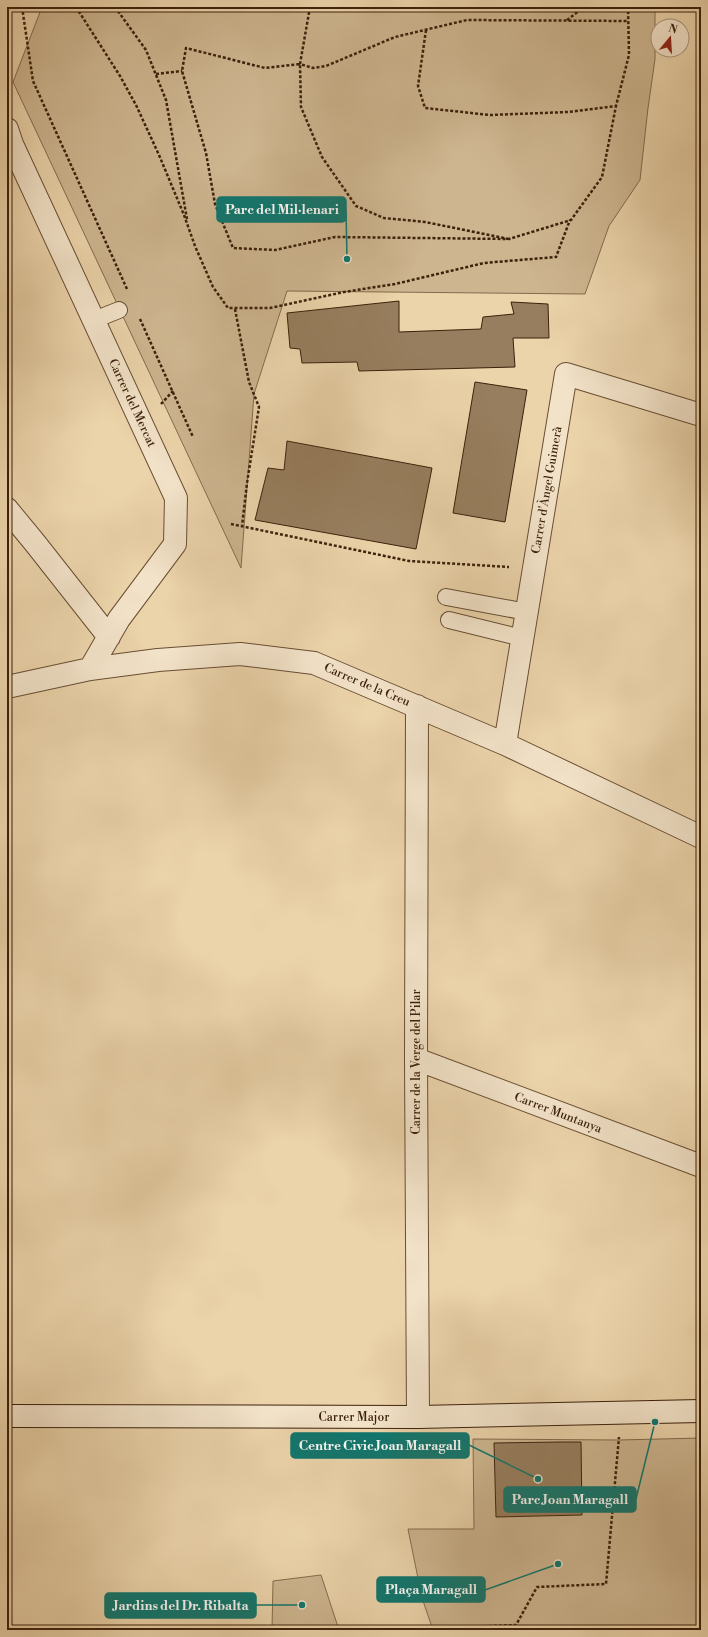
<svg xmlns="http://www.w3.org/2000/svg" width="708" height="1637" viewBox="0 0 708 1637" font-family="'Libre Bodoni',serif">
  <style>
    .green { fill: #cdb58f; stroke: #846b4d }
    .building { fill: #977e5e; stroke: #3c210b }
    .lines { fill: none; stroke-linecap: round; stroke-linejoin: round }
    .lane-casing { stroke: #684e33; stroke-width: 18 }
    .street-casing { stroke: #684e33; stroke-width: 24 }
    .secondary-casing { stroke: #3c210b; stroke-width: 24 }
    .path { stroke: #3c210b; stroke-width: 2.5; stroke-dasharray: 3 2; stroke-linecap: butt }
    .lane { stroke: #f2e2c8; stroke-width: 16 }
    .street { stroke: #f2e2c8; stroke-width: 22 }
    .secondary { stroke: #f2e2c8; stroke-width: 22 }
    .labels { text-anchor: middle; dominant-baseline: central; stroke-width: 4; stroke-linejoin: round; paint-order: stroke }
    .street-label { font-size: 12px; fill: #3c210b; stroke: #f2e2c8 }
    .leader { fill: none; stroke: #0f766e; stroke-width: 1.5 }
    .callout-dot { fill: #0f766e; stroke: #f2e2c8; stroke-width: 1.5 }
    .callout { fill: #0f766e; stroke: #0f766e; stroke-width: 1.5 }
    .callout-label { font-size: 13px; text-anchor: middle; font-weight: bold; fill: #fff }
  </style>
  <rect width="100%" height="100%" fill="#ebd3aa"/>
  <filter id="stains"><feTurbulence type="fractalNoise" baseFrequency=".005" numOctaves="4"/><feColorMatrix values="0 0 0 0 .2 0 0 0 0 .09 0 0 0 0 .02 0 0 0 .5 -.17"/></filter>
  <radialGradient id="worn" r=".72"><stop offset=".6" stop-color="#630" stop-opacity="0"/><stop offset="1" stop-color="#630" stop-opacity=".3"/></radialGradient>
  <!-- green -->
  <path class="green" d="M42,7H655V59L648,108L640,180L609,226L585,294L287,291L254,394L241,568L13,82Z
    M701,1438V1630H433L422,1598L408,1529H474L473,1439L619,1440Z
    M321,1575L339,1630H272L273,1581Z"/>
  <!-- building -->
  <path class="building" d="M399,301V332L481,329L483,317L514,314L511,302L548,304L549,338H513L515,367L359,371L357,362L302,363L300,349L290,348L287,313Z
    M475,382L527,390L505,522L453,513Z
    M287,441L432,468L416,549L255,520L268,468L284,470Z
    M560,1442H581L582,1515L496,1517L494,1443Z"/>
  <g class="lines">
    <defs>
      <path id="lane" d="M94,320L119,310
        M446,597L527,612
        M449,620L522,638"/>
      <path id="street" d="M7,129L12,144L176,498L175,544L119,619L90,669
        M7,509L35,543L109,637
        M7,687L90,669L158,660L240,654L314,663L505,744L701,837
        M417,706L416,1059L418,1417
        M505,744L566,374L701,415
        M416,1059L701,1166"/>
      <path id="secondary" d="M7,1416L418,1417L701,1411"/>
    </defs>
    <!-- lane casing -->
    <use href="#lane" class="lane-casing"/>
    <!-- street casing -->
    <use href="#street" class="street-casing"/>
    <!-- secondary casing -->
    <use href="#secondary" class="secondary-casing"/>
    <!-- path -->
    <path class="path" d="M22,7L33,81L127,289
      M76,7L120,76L136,105L159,155L184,215L195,246L213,287L228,308H270L344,292L395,284L484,263L556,257L570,220
      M115,7L146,50L166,100L187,219
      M310,7L300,64L313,68L326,66L395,37L467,20L628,21
      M567,20L584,7
      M426,30L418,86L425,108L490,115L568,112L616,106L629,55L628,7
      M156,74L182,71
      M509,239L425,222L384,218L356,206L322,157L301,107L300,64L265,68L186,48L182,71L206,153L215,204L233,248L275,250L335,237L509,239L571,220L602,177L616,106
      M235,309L249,382L259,407L247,483L242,526
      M140,319L193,437
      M161,404L173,391
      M231,524L409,561L509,567
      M461,1630L462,1627L516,1625L537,1587L606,1584L619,1437"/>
    <!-- lane -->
    <use href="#lane" class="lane"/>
    <!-- street -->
    <use href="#street" class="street"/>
    <!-- secondary -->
    <use href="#secondary" class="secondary"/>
  </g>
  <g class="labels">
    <!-- street labels -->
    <g class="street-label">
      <text transform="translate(132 403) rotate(65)">Carrer del Mercat</text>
      <text transform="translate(547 490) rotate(-80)">Carrer d'Àngel Guimerà</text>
      <text transform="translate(367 685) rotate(23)">Carrer de la Creu</text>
      <text transform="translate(416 1062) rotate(-90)">Carrer de la Verge del Pilar</text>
      <text transform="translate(558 1113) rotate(21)">Carrer Muntanya</text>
      <text x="354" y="1417">Carrer Major</text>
    </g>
  </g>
  <!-- callouts -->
  <path class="leader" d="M347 259L346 210M538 1479L469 1445M655 1422L636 1499M558 1564L485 1590M302 1605L256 1605"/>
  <g class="callout-dot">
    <circle cx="347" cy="259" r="4"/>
    <circle cx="538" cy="1479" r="4"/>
    <circle cx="655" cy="1422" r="4"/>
    <circle cx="558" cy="1564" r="4"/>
    <circle cx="302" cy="1605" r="4"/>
  </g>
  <g class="callout">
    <rect x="217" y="197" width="129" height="25" rx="4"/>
    <rect x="291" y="1433" width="178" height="25" rx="4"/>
    <rect x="504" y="1487" width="132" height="25" rx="4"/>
    <rect x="377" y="1577" width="108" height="25" rx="4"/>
    <rect x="105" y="1593" width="151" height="25" rx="4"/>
  </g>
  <g class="callout-label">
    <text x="282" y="214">Parc del Mil·lenari</text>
    <text x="380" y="1450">Centre Civic Joan Maragall</text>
    <text x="570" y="1504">Parc Joan Maragall</text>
    <text x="431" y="1594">Plaça Maragall</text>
    <text x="181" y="1610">Jardins del Dr. Ribalta</text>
  </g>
  <!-- margin -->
  <rect width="708" height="1637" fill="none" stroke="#ebd3aa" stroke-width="24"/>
  <rect x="8" y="8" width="692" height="1621" fill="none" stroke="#3c210b" stroke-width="2"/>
  <rect x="12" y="12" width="684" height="1613" fill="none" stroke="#3c210b"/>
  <!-- north arrow -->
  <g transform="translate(670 38) rotate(18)"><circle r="19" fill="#f2e2c8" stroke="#a9957c"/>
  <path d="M0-3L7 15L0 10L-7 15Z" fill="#8f2418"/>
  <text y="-6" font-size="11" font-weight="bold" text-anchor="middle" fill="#3c210b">N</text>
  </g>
  <rect width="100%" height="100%" filter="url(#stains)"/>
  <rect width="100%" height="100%" fill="url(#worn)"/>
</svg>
